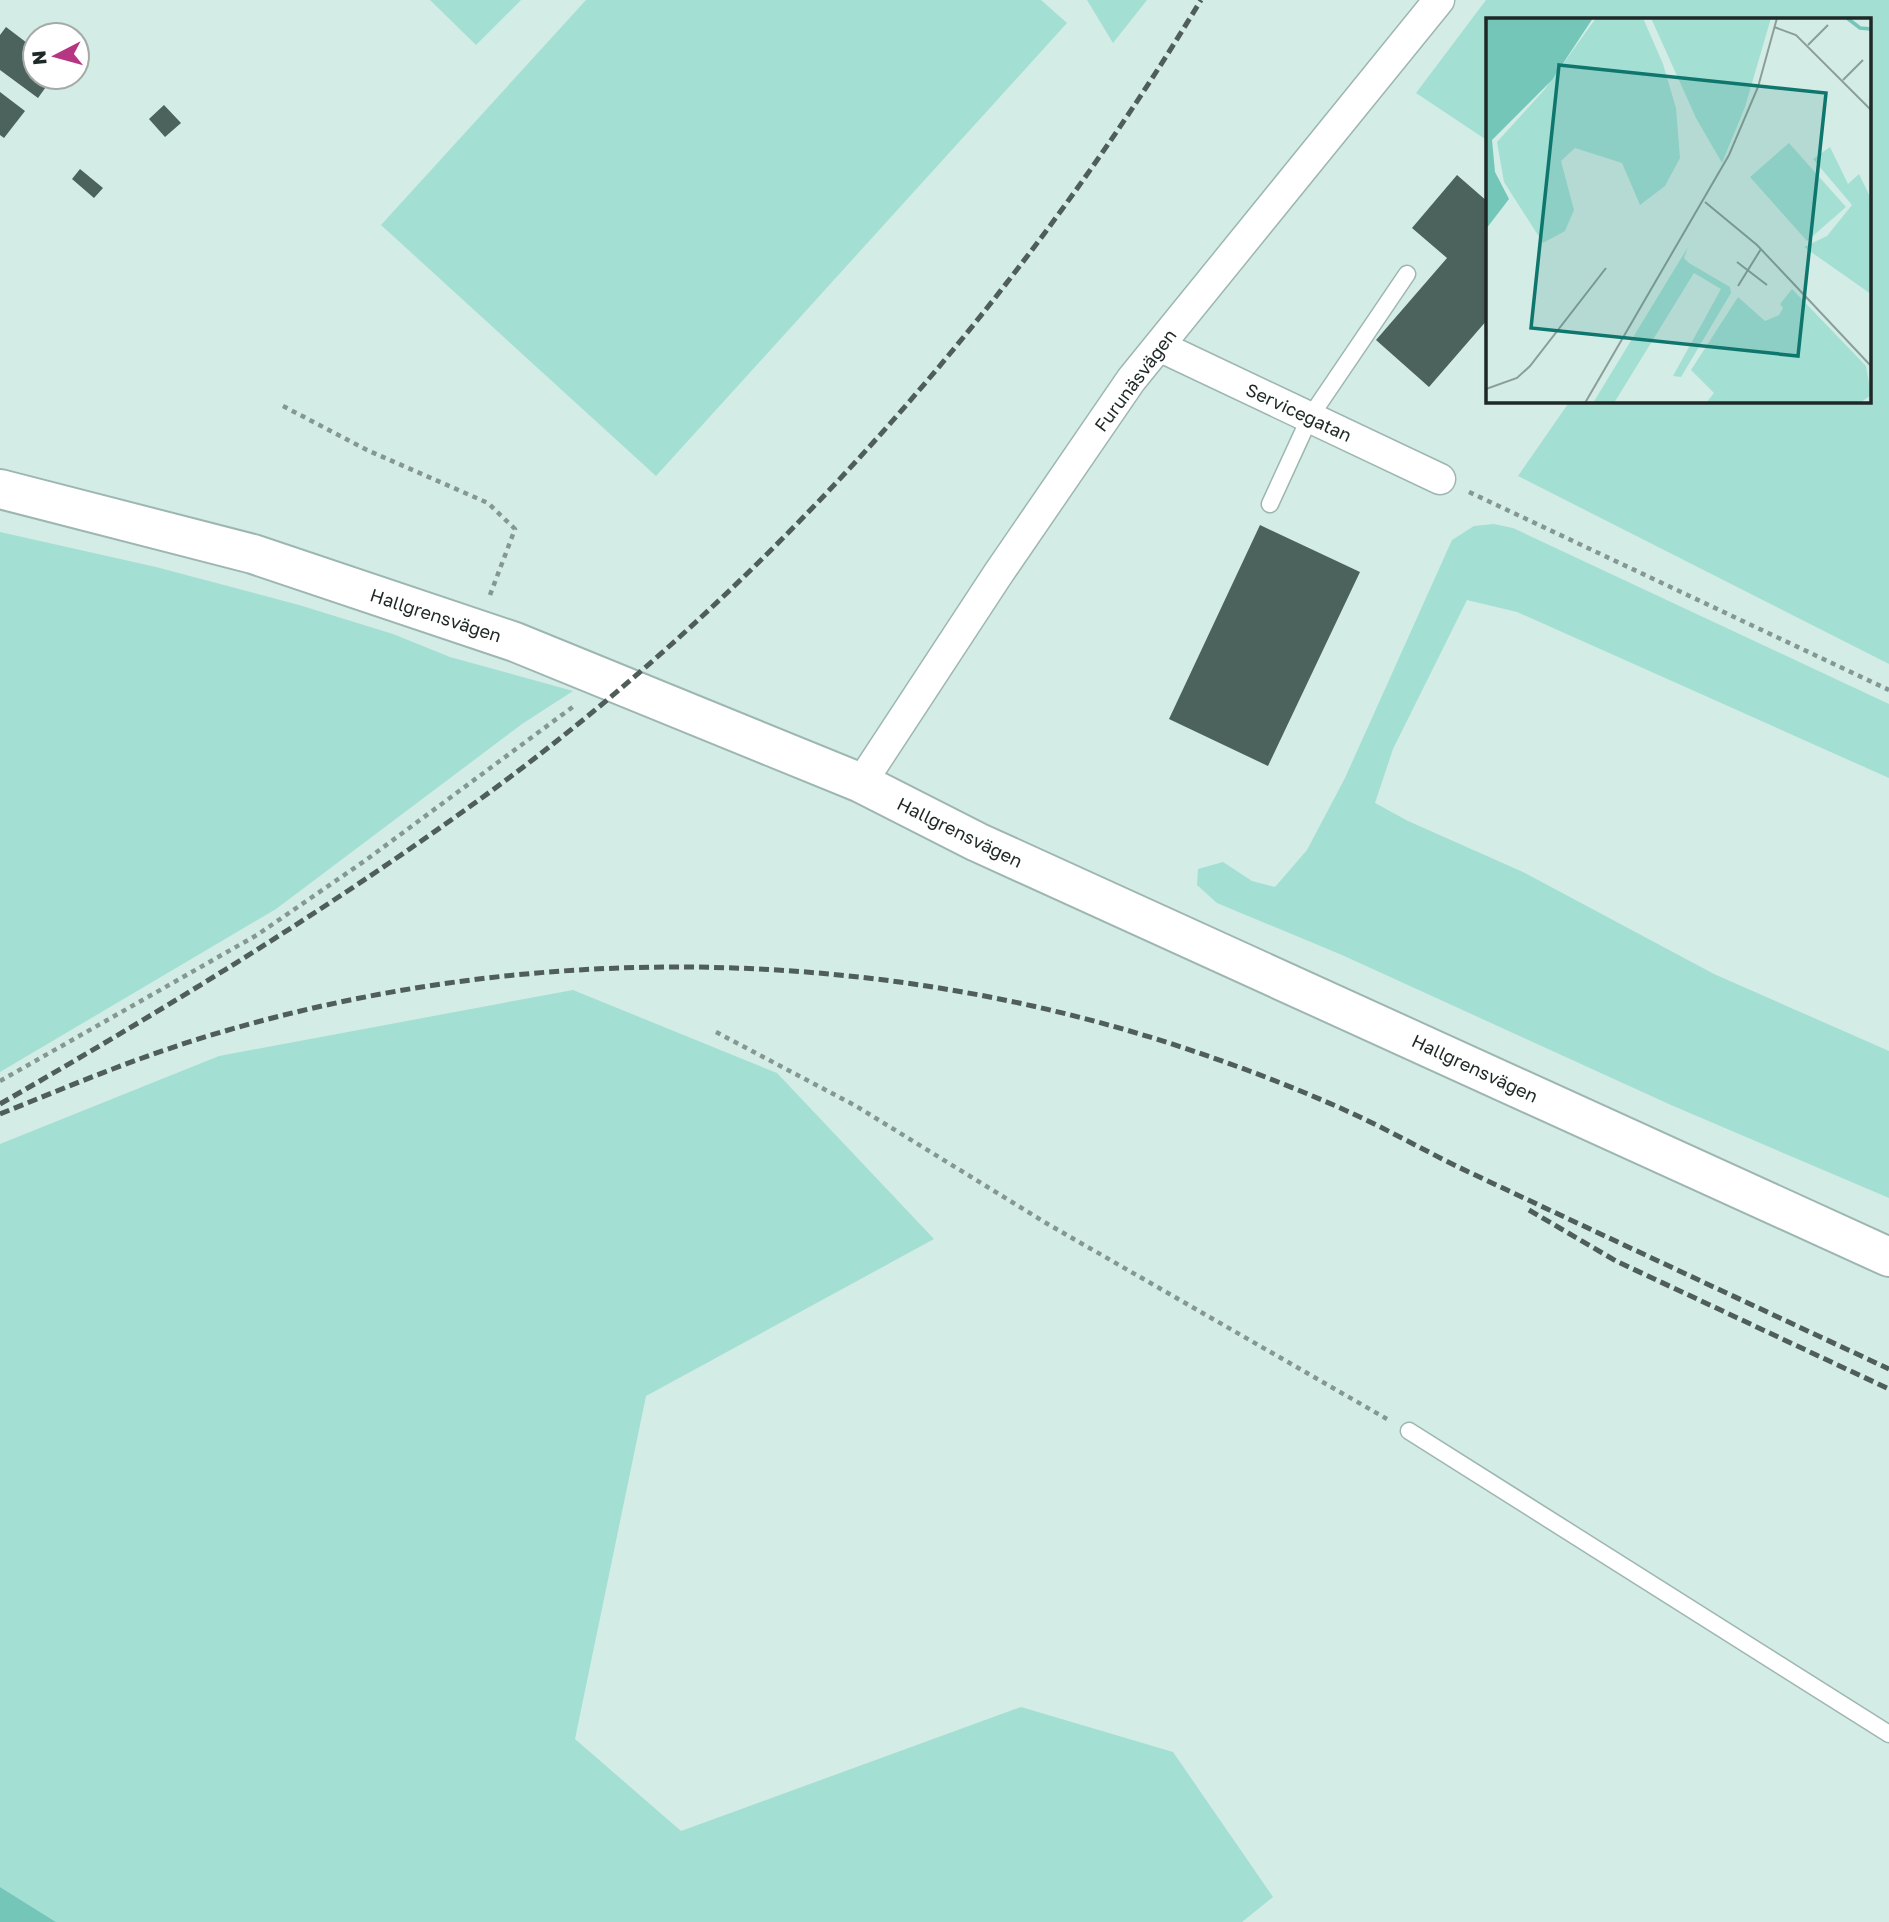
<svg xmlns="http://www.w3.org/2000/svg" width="1889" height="1922" viewBox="0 0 1889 1922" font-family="'Golos Text',sans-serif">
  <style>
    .green { fill: #a4dfd4 }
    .water { fill: #73c6b8 }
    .building { fill: #4c625d }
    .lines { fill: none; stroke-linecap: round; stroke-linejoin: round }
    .service-casing { stroke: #9eb6b1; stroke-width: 19 }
    .minor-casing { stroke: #9eb6b1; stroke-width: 33 }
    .tertiary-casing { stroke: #9eb6b1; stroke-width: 42 }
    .path { stroke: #859793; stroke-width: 4.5; stroke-dasharray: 5 5; stroke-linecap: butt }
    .service { stroke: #fff; stroke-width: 16 }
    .minor { stroke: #fff; stroke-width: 30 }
    .tertiary { stroke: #fff; stroke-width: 38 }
    .rail { stroke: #505e5b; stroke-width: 5; stroke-dasharray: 10 5; stroke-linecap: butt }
    .labels { text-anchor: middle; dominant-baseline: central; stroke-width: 7; stroke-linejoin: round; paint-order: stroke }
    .street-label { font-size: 18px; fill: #1e2826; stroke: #fff }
    .inset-river { fill: none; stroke: #73c6b8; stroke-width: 3.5 }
    .inset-road { fill: none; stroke: #8b9e99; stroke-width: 2 }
    .view { fill: #0f766e; fill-opacity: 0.15; stroke: #0f766e; stroke-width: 3.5 }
    .inset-edge { fill: none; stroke: #1e2826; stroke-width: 3.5 }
  </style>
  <rect width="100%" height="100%" fill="#d3ece6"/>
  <!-- green -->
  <path class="green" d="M430,0H521L476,45Z
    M586,0H1041L1067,23L656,476L381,225Z
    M1087,0H1147L1113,43Z
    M1486,0H1889V664L1518,476L1570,401H1870V19H1488V141L1416,93Z
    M1494,524L1513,528L1889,704V778L1517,612L1467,600L1393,749L1375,803L1408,821L1523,872L1714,974L1889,1051V1198L1671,1105L1342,955L1217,903L1197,885L1198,869L1223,862L1252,881L1275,887L1307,850L1345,778L1452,540L1474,526Z
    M0,532L156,567L299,605L393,634L450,657L573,691L522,724L276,909L0,1072Z
    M573,990L777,1073L934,1239L646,1396L575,1739L681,1831L1021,1707L1173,1752L1273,1897L1242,1922H56L0,1887V1144L219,1056Z"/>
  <!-- water -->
  <path class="water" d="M0,1887L56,1922H0Z"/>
  <!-- building -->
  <path class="building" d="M6,27L35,49V77H53L38,98L0,70V35Z
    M0,92L25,111L4,138L0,135Z
    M164,105L181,123L165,137L149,119Z
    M80,169L103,188L94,198L72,179Z
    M1457,175L1488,202V319L1429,387L1376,340L1447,258L1412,228Z
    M1260,525L1360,572L1268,766L1169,719Z"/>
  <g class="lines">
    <defs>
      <path id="service" d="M1270,504L1310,417L1407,274
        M1409,1431L1889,1734"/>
      <path id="minor" d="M1159,346L1440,479
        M861,783L998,574L1131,380L1439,0"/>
      <path id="tertiary" d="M0,489L253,554L515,642L861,783L977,842L1889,1257"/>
    </defs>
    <!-- service casing -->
    <use href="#service" class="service-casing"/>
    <!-- minor casing -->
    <use href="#minor" class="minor-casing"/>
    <!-- tertiary casing -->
    <use href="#tertiary" class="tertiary-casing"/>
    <!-- path -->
    <path class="path" d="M283,406L367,450L488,503L515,529L490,595
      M1469,492L1889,690
      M716,1032L856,1106L1046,1223L1387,1419
      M0,1081L257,935L366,860L574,706"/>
    <!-- service -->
    <use href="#service" class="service"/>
    <!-- minor -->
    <use href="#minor" class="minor"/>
    <!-- tertiary -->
    <use href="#tertiary" class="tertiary"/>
    <!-- rail -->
    <path class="rail" d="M0,1104C165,1009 329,909 483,797C769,589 1019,302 1201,0
      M0,1114C74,1084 148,1053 225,1031C540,939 888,946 1199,1053C1246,1069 1293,1087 1338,1107C1384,1127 1428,1153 1473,1174C1611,1239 1750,1304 1889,1369
      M1529,1210L1616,1261L1889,1389"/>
  </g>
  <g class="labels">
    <!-- street labels -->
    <g class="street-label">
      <text transform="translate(1135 380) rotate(-53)">Furunäsvägen</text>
      <text transform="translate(1299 412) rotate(25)">Servicegatan</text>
      <text transform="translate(436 615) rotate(18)">Hallgrensvägen</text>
      <text transform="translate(960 832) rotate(26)">Hallgrensvägen</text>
      <text transform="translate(1475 1068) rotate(25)">Hallgrensvägen</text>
    </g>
  </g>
  <!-- overview -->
  <g transform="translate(1486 18)">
    <rect width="385" height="385" fill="#d3ece6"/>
    <path d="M110,0H157L177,46L190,90L194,140L179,168L154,187L136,145L89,130L75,143L88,192L79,213L57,225L18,164L11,124L59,71ZM165,0H285L259,89L236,145L210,100ZM303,125L360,189L321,223L264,159ZM344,129L362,166L373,156L385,181V276L318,229L341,218L366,187L327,141ZM202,229L198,240L203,245L244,269L245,275L195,359L187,358L235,271L208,255L128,385H107ZM306,271L380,348L385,377L374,385H220L228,375L205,352L252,279L279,303L293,297L297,290L294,286Z" fill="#a4dfd4"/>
    <path d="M0,0H107L66,62L6,122L9,154L23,181L0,211Z" fill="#73c6b8"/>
    <path class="inset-river" d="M361,0L374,10L385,11"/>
    <path class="inset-road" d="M288,9L310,17L385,92M322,27L342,7M357,62L377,42M219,184L271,227L385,348M251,244L281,267M252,268L275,231M0,371L31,360L44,348L120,250M99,385L243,137L272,69L291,0"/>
    <path class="view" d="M73,47L340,75L312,338L45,310Z"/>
    <rect width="385" height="385" class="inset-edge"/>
  </g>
  <!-- north arrow -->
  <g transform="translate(56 56) rotate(264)"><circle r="33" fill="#ffffff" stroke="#a5a9a8" stroke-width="2"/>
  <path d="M0-5L12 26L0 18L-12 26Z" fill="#b63683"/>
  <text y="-10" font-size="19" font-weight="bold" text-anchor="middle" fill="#1e2826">N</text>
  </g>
</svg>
